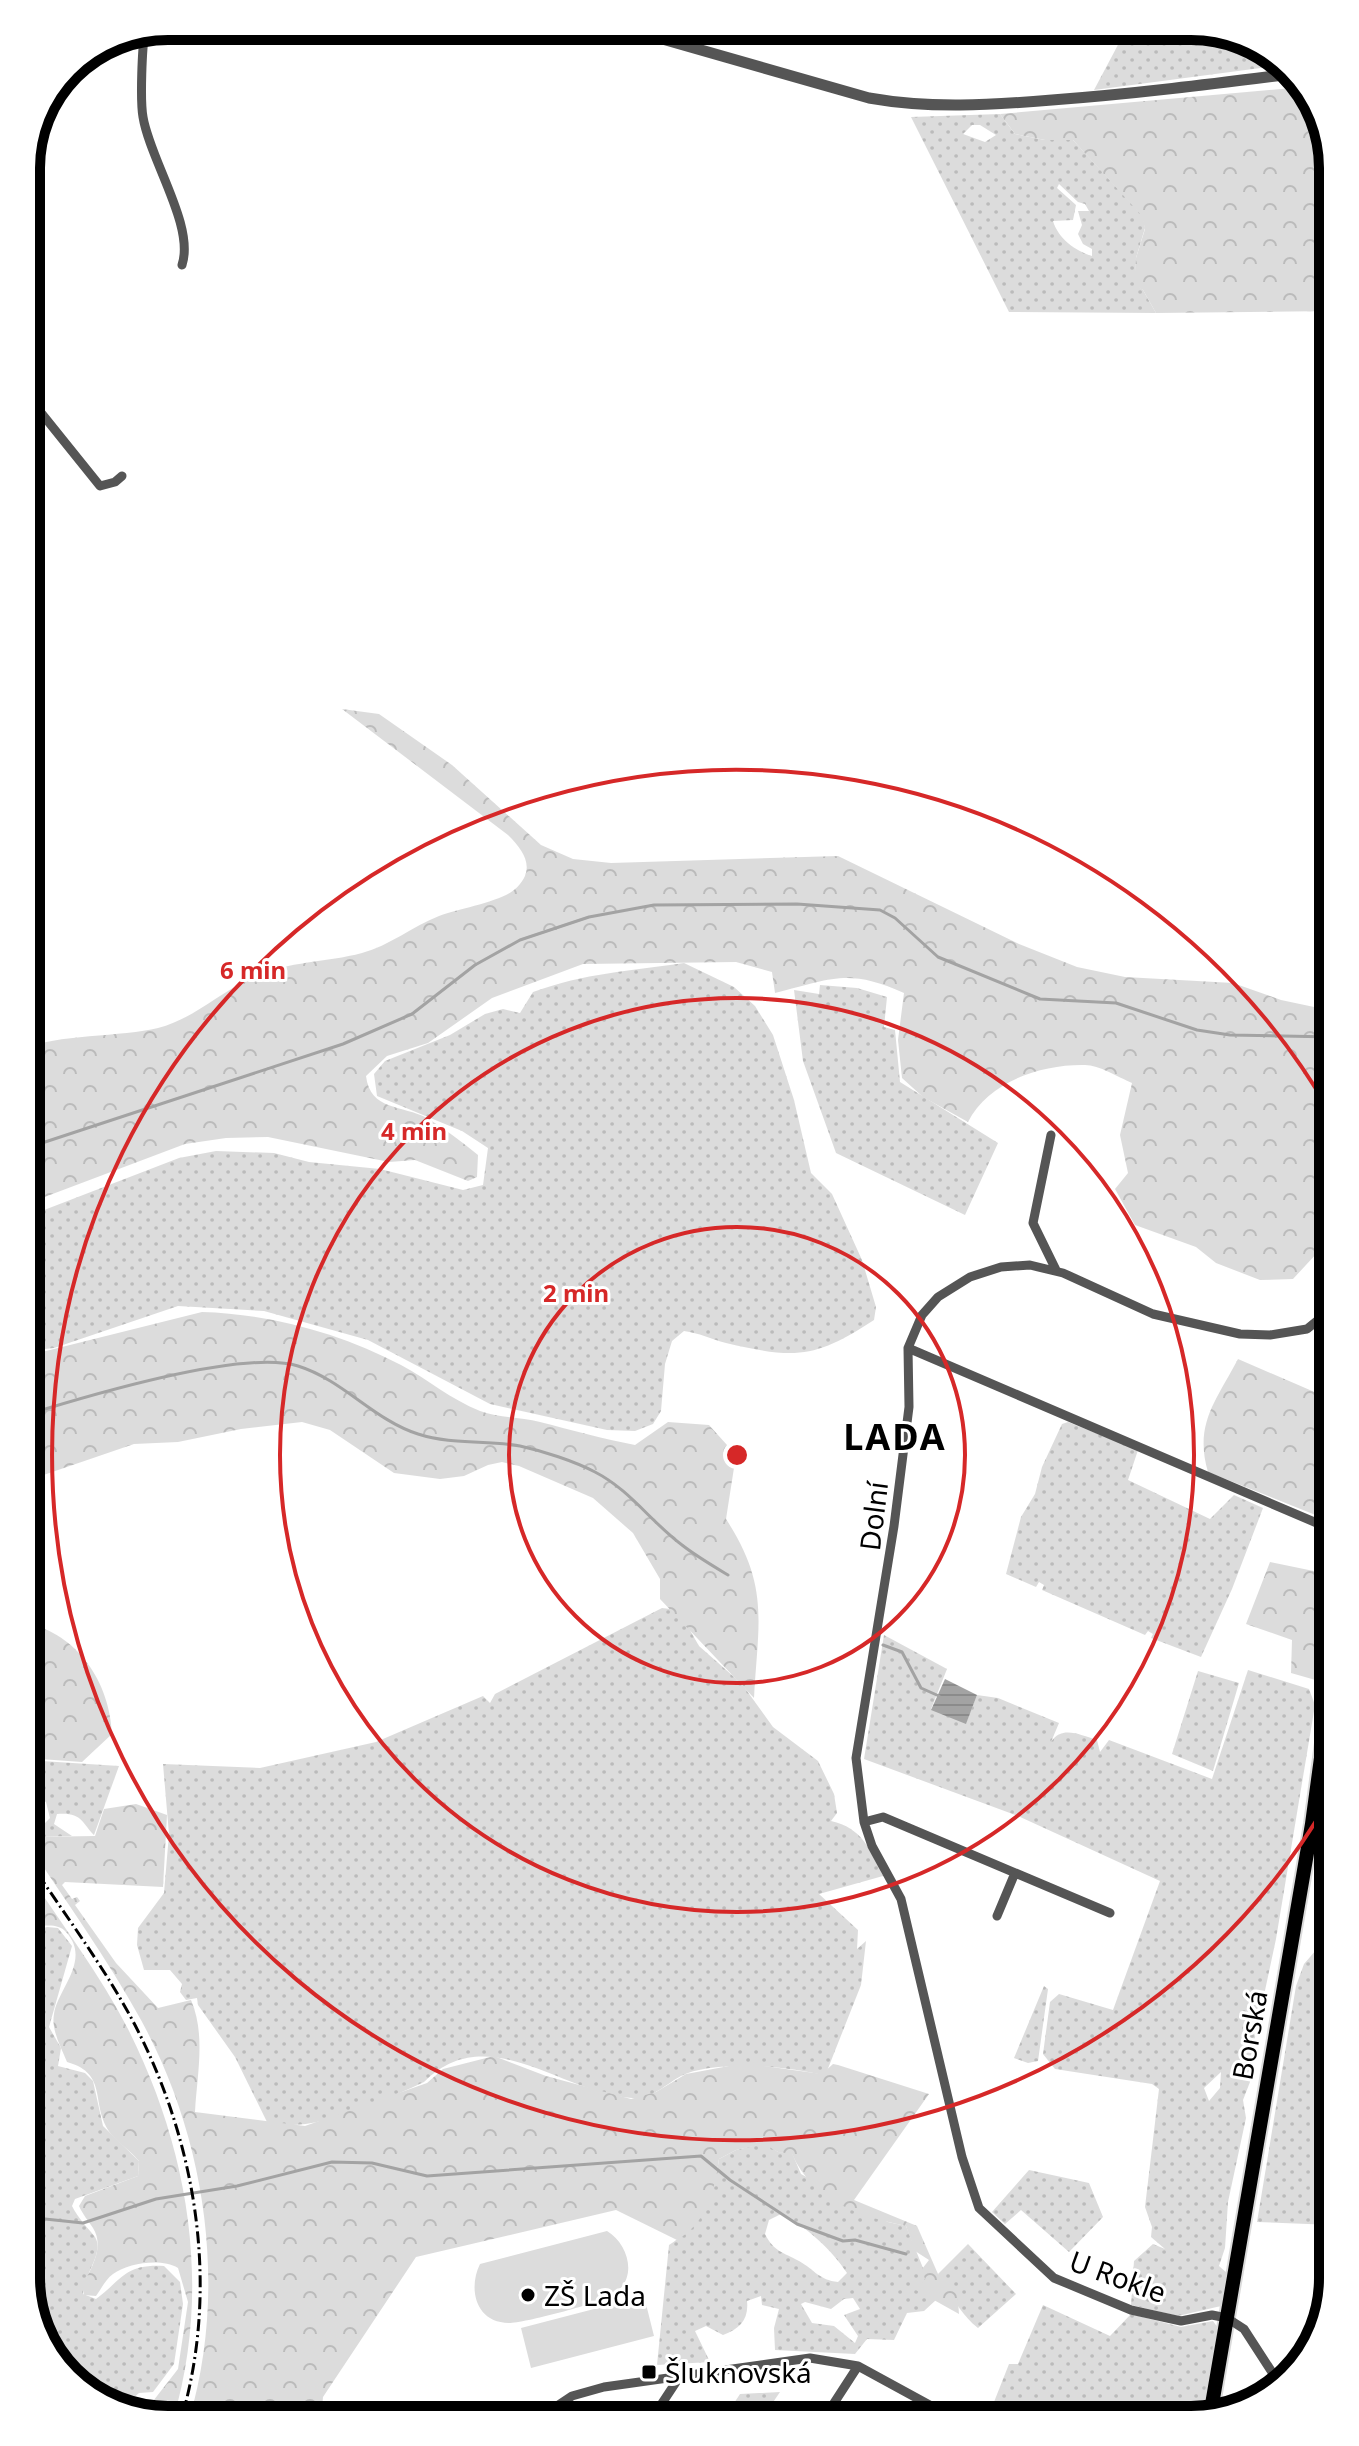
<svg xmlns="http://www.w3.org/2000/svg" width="1359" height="2446" viewBox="0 0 1359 2446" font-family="'Noto Sans',sans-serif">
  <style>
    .grass { fill: url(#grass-dots); fill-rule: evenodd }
    .forest { fill: url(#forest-crowns) }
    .park { fill: #dcdcdc }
    .water { fill: url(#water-rules) }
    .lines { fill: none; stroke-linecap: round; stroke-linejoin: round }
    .stream { stroke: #a3a3a3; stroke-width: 3 }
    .primary-casing { stroke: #dbdbdb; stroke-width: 18 }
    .minor { stroke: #555; stroke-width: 9 }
    .tertiary { stroke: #555; stroke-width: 11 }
    .primary { stroke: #000; stroke-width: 14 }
    .rail { stroke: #000; stroke-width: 3; stroke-dasharray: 12 4 2 4; stroke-linecap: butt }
    .ring { fill: none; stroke: #d62828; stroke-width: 4 }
    .poi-dot { fill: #000; stroke: #fff; stroke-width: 3 }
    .labels { text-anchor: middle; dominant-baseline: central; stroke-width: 6; stroke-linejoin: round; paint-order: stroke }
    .street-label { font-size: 28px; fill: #000; stroke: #fff }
    .poi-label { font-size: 28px; fill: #000; stroke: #fff; text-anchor: start }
    .district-label { font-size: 36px; font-weight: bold; letter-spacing: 2px; fill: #000; stroke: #fff }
    .rim { fill: none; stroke: #000; stroke-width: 10 }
    .centre { fill: #d62828; stroke: #fff; stroke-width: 4 }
    .ring-label { font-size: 24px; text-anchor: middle; font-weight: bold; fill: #d62828; stroke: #fff; stroke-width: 6; stroke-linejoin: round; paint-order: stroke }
  </style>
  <defs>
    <pattern id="grass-dots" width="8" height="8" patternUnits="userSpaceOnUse" patternTransform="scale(2)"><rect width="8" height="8" fill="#dcdcdc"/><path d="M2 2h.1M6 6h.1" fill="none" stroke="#bbb" stroke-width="1.8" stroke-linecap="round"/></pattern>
    <pattern id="forest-crowns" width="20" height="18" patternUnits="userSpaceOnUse" patternTransform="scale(2)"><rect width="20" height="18" fill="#dcdcdc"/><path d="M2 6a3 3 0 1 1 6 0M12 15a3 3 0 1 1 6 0" fill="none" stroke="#bbb"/></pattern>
    <pattern id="water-rules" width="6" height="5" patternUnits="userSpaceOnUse" patternTransform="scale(2)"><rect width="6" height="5" fill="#a3a3a3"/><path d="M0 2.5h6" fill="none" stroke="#8b8b8b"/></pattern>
  </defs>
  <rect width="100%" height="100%" fill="#fff"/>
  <!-- grass -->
  <path class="grass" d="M1128,26C1179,26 1247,23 1284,65L1094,90Z
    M1000,114L1015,134L1045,140H1073L1143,216L1145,228L1136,258L1135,284L1143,290L1156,313L1009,312L911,117ZM972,125H980L996,135L985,142L963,134ZM1059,184L1078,202L1085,204L1089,211H1078L1082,225L1078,234L1083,244L1092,249V256C1075,251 1058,238 1053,221L1073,220L1076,205L1057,188Z
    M684,963L734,987L755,1006L773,1035L794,1100L811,1173L832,1194L862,1260L876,1307L874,1320C814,1359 796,1359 726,1343C711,1339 699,1333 684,1331L672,1341L665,1364L661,1411L653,1424L635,1431L607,1430L490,1404L368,1340L264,1311L178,1306L54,1348L26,1351V1217L179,1158L216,1151L274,1153L309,1162L380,1169L463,1190L483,1185L488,1148L462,1131L377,1096L374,1074L385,1061L450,1035L485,1014L503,1009L520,1013L533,992C585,973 630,971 684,963Z
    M820,985L857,988L887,997L884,1027L895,1030L900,1082L998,1143L965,1215L836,1153L803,1061L794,990L819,994Z
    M1068,1422L1138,1450L1128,1480L1210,1519L1234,1495L1263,1508L1232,1589L1201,1657L1151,1638L1153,1634L1148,1631L1145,1635L1042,1590L1044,1585L1039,1582L1036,1587L1006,1574L1021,1517L1035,1494L1042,1467L1062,1424Z
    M662,1608L670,1609L687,1625L699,1646L742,1684L773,1727L818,1761L834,1794L837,1813L831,1821C862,1828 870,1849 883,1876L819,1894L858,1930L857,1949L866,1941L861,1985L827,2071L822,2075C788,2066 712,2060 681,2076C666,2084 651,2100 632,2098C562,2094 488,2018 424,2082C385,2100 309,2136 267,2122L235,2057L198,2005L197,1998L186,2000L180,1992L182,1984L170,1970H144L137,1945L138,1928L164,1893L169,1834L163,1764L260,1768L376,1742L483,1696L490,1703L495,1694Z
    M884,1635L947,1669L931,1709L966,1723L977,1695L998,1698L1059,1723L1051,1742C1062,1725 1080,1735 1097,1740L1100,1752L1109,1740L1212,1779L1248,1670L1309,1689L1315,1705L1276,1939L1251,2056L1250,2082L1243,2100L1246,2118L1228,2202L1225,2248L1219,2266L1228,2274L1221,2306L1178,2316L1131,2305L1134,2261L1153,2244L1165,2249L1151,2237L1152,2227L1145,2207L1159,2089L1152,2084L1055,2069L1043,2054L1050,2002L1059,1994L1113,2010L1160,1881L1018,1816L864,1759ZM1221,2072L1220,2088L1209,2101L1204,2088Z
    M1198,1671L1239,1683L1213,1771L1172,1754Z
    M26,1760L119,1766L94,1835C82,1823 82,1812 57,1814L54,1824L72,1836L38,1837L40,1828L50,1818L46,1802L26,1792Z
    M47,1927L58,1928L72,1946L49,2027L61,2048L58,2066L85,2073L93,2081L103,2126L139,2161L138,2176L75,2199L72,2206C78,2218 88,2228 95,2237C105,2253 82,2277 83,2294L96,2299C124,2278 125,2264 164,2266L180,2282L183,2304L174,2364L153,2392L139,2393L132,2399V2410L89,2396L40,2340L26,2278V1935L29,1941L38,1930Z
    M1316,1950L1333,1955V2225L1257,2222L1296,1986L1304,1964Z
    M1044,1986L1048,1989L1038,2061L1028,2063L1014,2058Z
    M765,2143L778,2152L792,2153L801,2174L888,2222L906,2226L936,2300L924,2311L907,2313L894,2340L867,2339L855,2354L775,2350L774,2328L779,2309L762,2305L761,2296L747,2301C749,2319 740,2329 723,2335L706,2326L695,2331L710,2362L657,2365L669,2245C696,2229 715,2190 719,2159L736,2150ZM781,2214C807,2227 831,2249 847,2273L838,2282C819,2280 815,2270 799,2261C783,2252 774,2252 765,2234L769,2220ZM853,2298L860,2309L844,2315L858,2336L855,2343L834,2326L812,2323L801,2304L805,2302L831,2309L844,2299Z
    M1029,2170L1089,2183L1103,2217L1069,2252L1021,2210L1005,2224L992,2212Z
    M968,2244L1016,2294L978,2328C959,2313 952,2295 938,2274Z
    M1043,2305L1110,2336L1131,2314L1181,2327L1213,2321L1218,2328L1202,2418L1012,2420L994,2402L1009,2364H1018Z
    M780,2392L761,2420H723L740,2394Z"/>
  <!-- forest -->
  <path class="forest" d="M1303,87L1319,106L1333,168V311L1156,313L1143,290L1134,285L1136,258L1145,229L1142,216L1073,140H1045L1015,134L1000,114Z
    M342,709L379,714L452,765L541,845L573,859L611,863L838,856L1019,944L1077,967L1125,977L1233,983L1281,1000L1333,1011V1274L1318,1252L1293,1279L1260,1280L1216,1263L1196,1247L1135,1225L1115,1189L1128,1173L1120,1135L1132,1083C1118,1077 1099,1065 1085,1065C1041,1064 988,1082 968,1122L923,1097L902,1078L898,1040L904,993C848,968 832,979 775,993L772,972L736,962L583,964L492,998L428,1043L387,1056L366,1076C370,1111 403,1105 427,1118C445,1129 462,1142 478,1155L477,1177L468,1181L415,1160L389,1162L268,1137L226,1138L185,1144L26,1204V1049C53,1034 124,1037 158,1028C193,1019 218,994 249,979C285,961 325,963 362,953C389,946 413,926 439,916C458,909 499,902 514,890C537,870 525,852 508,835Z
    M202,1312C270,1314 340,1333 401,1365C429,1380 450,1399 480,1411C499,1418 521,1417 540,1422C572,1430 603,1439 635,1445L668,1422L709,1425L736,1455L726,1519C770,1587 758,1622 754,1698L660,1599V1579L633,1533L593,1498L519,1466L502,1462L488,1465L464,1476L440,1479L394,1473L330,1430L302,1422L241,1429L178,1442L134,1444L26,1481V1356Z
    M1238,1359L1333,1400V1522L1208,1472C1194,1424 1216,1401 1238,1359Z
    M1270,1562L1333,1575V1624L1326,1683L1291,1673L1292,1640L1246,1624Z
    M26,1623C78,1634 110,1683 112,1734L82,1762L26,1758Z
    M136,1804L167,1815L163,1887L65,1882L62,1885L72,1899L77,1897L80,1901L75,1905L116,1963L158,2008L191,2000C206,2035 197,2075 195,2112L305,2126L427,2083L443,2069L494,2056L546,2076L631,2099L656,2092L686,2074L729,2066L757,2065L822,2074L833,2064L838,2065L929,2094L854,2200L917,2226L938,2274L957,2288L959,2314L916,2290L925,2279L922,2269L929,2260L915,2251L906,2226C859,2216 813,2201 792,2154L778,2152L764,2144L736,2150L719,2159C714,2192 707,2222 677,2240L616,2210L416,2257L323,2397L321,2420H189C228,2288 206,2139 141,2020C107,1958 65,1900 26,1841V1824L32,1837L95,1836L104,1809Z
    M26,1870C60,1922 100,1974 128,2029C189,2150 212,2288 173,2420L143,2414L178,2369L188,2302L178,2268C161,2258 129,2263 113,2274C106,2279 101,2289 96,2296L84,2295L82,2286C91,2269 105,2247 93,2228C88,2220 83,2215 79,2206L85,2196L138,2176L139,2161C131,2151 119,2144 111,2134C89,2105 110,2074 67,2062C61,2047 51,2030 54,2014C57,1990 92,1960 66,1932C59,1924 46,1925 37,1927L28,1938L34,1901L26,1892Z"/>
  <!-- park -->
  <path class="park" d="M607,2231C630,2245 639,2282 610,2296C596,2304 524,2323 509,2323C475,2323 468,2288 480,2264Z
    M644,2296L654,2336L531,2368L521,2328Z"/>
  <!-- water -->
  <path class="water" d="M945,1679L977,1695L966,1724L931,1710Z"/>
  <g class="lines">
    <!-- stream -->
    <path class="stream" d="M26,1154L45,1142L343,1044L412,1014L475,965L520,940L589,917L654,905L797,904L880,910L895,918L938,957L1040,999L1116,1003L1197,1030L1230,1035L1333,1037
      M26,1415C84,1397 243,1349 298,1366C343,1380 374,1420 418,1434C452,1445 486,1440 520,1446C543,1451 574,1461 595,1472C630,1490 651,1522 682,1545C696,1556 713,1566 728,1575
      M883,1645L902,1652L921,1688L939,1696
      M26,2217L83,2223L156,2199L237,2186L332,2162L372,2163L427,2176L701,2156L730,2180L797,2224L843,2241L855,2240L906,2254"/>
    <defs>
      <path id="primary" d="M1210,2416L1312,1824L1333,1670"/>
    </defs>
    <!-- primary casing -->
    <use href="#primary" class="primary-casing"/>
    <!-- minor -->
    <path class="minor" d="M145,31C142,48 140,100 143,117C150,160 195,226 182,265
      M26,394L100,486L115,482L122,476
      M1051,1135L1033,1223L1056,1270
      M908,1348L1333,1530
      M864,1822L883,1817L1110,1913
      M997,1916L1015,1873
      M1279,2383L1244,2329L1227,2318L1212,2315L1181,2321L1131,2310L1054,2278L979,2208L962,2157L901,1899L872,1846L864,1822L856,1758L894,1526L909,1407L908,1348L922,1315L938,1297L970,1277L1001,1267L1030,1265L1063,1273L1153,1314L1240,1334L1270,1335L1307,1329L1333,1308
      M536,2420L572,2396L604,2387L810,2358L858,2366L957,2420
      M651,2420L680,2376
      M823,2420L858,2366"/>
    <!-- tertiary -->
    <path class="tertiary" d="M617,26L869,98C931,109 990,105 1052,100C1133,94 1212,84 1291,74"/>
    <!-- primary -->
    <use href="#primary" class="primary"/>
    <!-- rail -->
    <path class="rail" d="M26,1856C62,1911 104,1966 135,2025C197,2145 220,2288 181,2420"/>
  </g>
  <!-- distance rings -->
  <g class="ring">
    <circle cx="737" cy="1455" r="228"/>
    <circle cx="737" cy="1455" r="457"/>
    <path d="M1330 1798A685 685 0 1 1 1330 1112"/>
  </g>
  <!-- markers -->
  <g class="poi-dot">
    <circle cx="528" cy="2295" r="8"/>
    <rect x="641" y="2364" width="16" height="16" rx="4"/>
  </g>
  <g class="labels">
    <!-- street labels -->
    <g class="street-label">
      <text transform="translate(873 1516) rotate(-83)">Dolní</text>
      <text transform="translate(1249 2035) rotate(-80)">Borská</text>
      <text transform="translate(1118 2276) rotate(20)">U Rokle</text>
    </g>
    <!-- poi labels -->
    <g class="poi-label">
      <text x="544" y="2295">ZŠ Lada</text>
      <text x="665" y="2372">Šluknovská</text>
    </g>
    <!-- district labels -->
    <g class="district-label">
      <text x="895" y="1436">LADA</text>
    </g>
  </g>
  <!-- crop -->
  <path d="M0 0H1359V2446H0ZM168 40H1191A128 128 0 0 1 1319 168V2278A128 128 0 0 1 1191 2406H168A128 128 0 0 1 40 2278V168A128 128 0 0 1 168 40Z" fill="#fff" fill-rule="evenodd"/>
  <path class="rim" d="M168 40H1191A128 128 0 0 1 1319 168V2278A128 128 0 0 1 1191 2406H168A128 128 0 0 1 40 2278V168A128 128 0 0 1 168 40Z"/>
  <circle cx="737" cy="1455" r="12" class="centre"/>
  <g class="ring-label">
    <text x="253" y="979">6 min</text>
    <text x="414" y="1140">4 min</text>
    <text x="576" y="1302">2 min</text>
  </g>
</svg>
